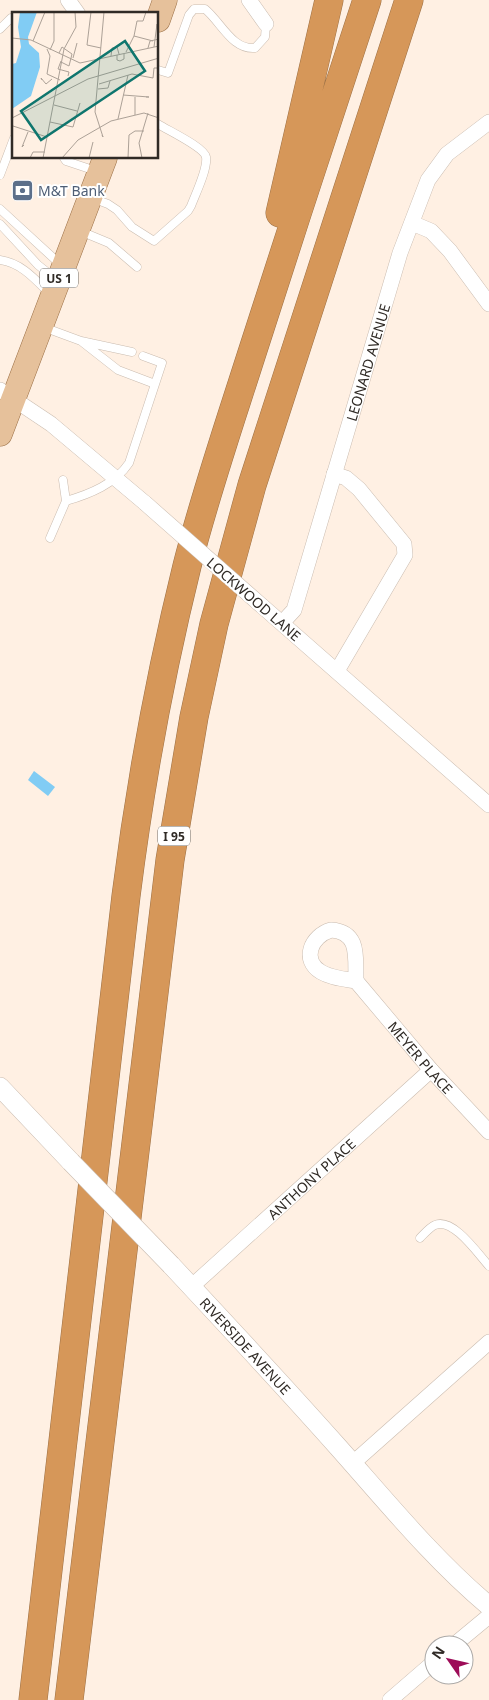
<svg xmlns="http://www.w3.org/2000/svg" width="489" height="1700" viewBox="0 0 489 1700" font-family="'Noto Sans',sans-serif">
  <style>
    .water { fill: #81ccf4 }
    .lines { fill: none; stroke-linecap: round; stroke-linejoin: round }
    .service-casing { stroke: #cabcb0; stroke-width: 9 }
    .minor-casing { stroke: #cabcb0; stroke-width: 16 }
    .tertiary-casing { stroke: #cabcb0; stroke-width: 20 }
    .primary-casing { stroke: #9c7147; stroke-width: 25 }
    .motorway-casing { stroke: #9c7147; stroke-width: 29 }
    .service { stroke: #fff; stroke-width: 8 }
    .minor { stroke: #fff; stroke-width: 15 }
    .tertiary { stroke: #fff; stroke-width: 19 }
    .primary { stroke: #e6c19b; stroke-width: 24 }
    .motorway { stroke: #d69759; stroke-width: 28 }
    .minor-bridge-casing { stroke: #cabcb0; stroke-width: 16; stroke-linecap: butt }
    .tertiary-bridge-casing { stroke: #cabcb0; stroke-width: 20; stroke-linecap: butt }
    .minor-bridge { stroke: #fff; stroke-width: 15 }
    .tertiary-bridge { stroke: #fff; stroke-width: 19 }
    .labels { text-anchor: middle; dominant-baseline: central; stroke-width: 4; stroke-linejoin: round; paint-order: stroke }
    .shield { fill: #fff; stroke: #6e6b67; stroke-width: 1 }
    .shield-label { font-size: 12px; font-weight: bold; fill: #302b26 }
    .service-label { font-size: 14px; fill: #4e5e75; stroke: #fff; text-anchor: start }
    .street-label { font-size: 14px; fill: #302b26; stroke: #fff }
    .inset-road { fill: none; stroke: #aca197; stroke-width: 1 }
    .view { fill: #0f766e; fill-opacity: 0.15; stroke: #0f766e; stroke-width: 2.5 }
    .inset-edge { fill: none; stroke: #302b26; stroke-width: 2.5 }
  </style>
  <rect width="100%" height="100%" fill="#fff0e3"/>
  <!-- water -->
  <path class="water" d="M34,771L55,787L48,796L28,780Z"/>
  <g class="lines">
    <defs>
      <path id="service" d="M0,29L11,18H14
        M158,70L168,73L189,15L194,9H205C221,22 232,50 255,48L265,37L266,24
        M64,158L66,161L96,171
        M0,175L14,138
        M92,198L108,204L117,210L132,227L154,241L188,211L191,206C195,195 208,169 206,157C204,147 167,130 158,124
        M0,209L61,265
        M0,224L38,265L57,280
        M80,231L109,243L137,267
        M0,260C21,263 34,278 49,293
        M43,327L81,341L132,352
        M81,341L118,370L155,384
        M66,501C90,494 115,484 129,463L162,363L143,356
        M50,538L66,501L63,480
        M420,1238C424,1234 430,1227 435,1225C453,1217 478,1254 489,1266"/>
      <g id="minor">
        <path d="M68,0L78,14"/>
        <path d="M249,0L266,24"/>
        <path d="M412,223L431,231L450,251L489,304"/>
        <path d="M0,390L51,424L145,503"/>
        <path d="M334,474L346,478L359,489L404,544L405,555L337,671"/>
        <path d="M262,606L489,805"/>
        <path id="s1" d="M282,623L294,610L400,253L428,180L447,154L489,122"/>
        <path d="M331,930C361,932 355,959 356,981C344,979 331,978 321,972C301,960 311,936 331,930Z"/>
        <path id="s2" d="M356,981L431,1070L489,1132"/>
        <path id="s3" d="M191,1287L431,1070"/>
        <path d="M353,1463L489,1342"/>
        <path d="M454,1645L489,1616"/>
        <path d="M390,1700L434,1662"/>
      </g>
      <g id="tertiary">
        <path d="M0,1087L71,1162"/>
        <path id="s4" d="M171,1265C227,1325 283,1385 338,1447C386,1501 433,1559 489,1606"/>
      </g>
      <path id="primary" d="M158,20L165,0
        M0,434L105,158"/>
      <path id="motorway" d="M280,213L329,0
        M33,1700L126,896C140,785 160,675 187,566C205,495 229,425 251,356C289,237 328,119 367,0
        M69,1700L170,860L194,717L214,624L252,485L409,0"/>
    </defs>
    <!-- service casing -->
    <use href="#service" class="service-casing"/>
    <!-- minor casing -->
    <use href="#minor" class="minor-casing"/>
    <!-- tertiary casing -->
    <use href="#tertiary" class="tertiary-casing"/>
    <!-- primary casing -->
    <use href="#primary" class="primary-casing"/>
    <!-- motorway casing -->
    <use href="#motorway" class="motorway-casing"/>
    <!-- service -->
    <use href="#service" class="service"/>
    <!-- minor -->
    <use href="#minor" class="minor"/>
    <!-- tertiary -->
    <use href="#tertiary" class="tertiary"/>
    <!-- primary -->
    <use href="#primary" class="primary"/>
    <!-- motorway -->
    <use href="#motorway" class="motorway"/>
    <defs>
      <path id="minor-bridge" d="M145,503L262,606"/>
      <path id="tertiary-bridge" d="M71,1162L171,1265"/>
    </defs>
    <!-- minor-bridge casing -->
    <use href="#minor-bridge" class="minor-bridge-casing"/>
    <!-- tertiary-bridge casing -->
    <use href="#tertiary-bridge" class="tertiary-bridge-casing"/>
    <!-- minor-bridge -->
    <use href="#minor-bridge" class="minor-bridge"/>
    <!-- tertiary-bridge -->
    <use href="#tertiary-bridge" class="tertiary-bridge"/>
  </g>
  <!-- icons -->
  <defs>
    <symbol id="bank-square" viewBox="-11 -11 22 22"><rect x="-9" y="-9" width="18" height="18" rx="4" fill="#5c6f8a" stroke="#fff"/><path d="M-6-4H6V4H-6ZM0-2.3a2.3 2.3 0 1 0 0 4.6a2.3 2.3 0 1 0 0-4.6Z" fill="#fff"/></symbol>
  </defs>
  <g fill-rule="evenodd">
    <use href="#bank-square" x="10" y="178" width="25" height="25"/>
  </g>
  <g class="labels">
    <!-- shield labels -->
    <g class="shield">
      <rect x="40" y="268.5" width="38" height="19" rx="4"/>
      <rect x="158" y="826.5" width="32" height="19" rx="4"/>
    </g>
    <g class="shield-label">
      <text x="59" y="278">US 1</text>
      <text x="174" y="836">I 95</text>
    </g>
    <!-- service labels -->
    <g class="service-label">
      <text x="38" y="190">M&amp;T Bank</text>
    </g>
    <!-- street labels -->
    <g class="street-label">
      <text stroke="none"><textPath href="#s1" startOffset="276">LEONARD AVENUE</textPath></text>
      <text transform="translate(254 599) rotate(41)">LOCKWOOD LANE</text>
      <text stroke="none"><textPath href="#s2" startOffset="100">MEYER PLACE</textPath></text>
      <text stroke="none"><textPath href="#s3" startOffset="162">ANTHONY PLACE</textPath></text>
      <text stroke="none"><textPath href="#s4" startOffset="110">RIVERSIDE AVENUE</textPath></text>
    </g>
  </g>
  <!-- overview -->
  <g transform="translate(12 12)">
    <rect width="146" height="146" fill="#fff0e3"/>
    <path d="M8,0H25L16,25L17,32L27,41L28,55L19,84L0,97V52L4,51L9,35L6,15Z" fill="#81ccf4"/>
    <path class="inset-road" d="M79,0L75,33L89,36M125,9H131L134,0M122,24L141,29M122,24L125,9M0,26L19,28L68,51L147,34M21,29L33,0M142,35L145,12V15M136,36L138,29L147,27M35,37L38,44L35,62L48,68M38,38L42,29V0M114,40L122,24M47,41L50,35L60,42L57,54L49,50M105,43V48L108,49L112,47V42M99,44L100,36L105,35L107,42M61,46L65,31M49,49L46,57L57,60L56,64M30,68L29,66L34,72L40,67M87,72L120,62L141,66L142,56H147M86,77L96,76L98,69M111,83L137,85H134M123,85V103M42,93L65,99M0,106L76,67L147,46M106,107L116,63M38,110L61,115L68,91M1,114L35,125M90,123L91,125L83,100L92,0M12,133L10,135L16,120M18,146L21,140H33M31,146L52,37L64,15L63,0M50,146L66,128L99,109L132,101L147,106M77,146L81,130M116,146L117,123L123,119H132M130,146L127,131L136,101"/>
    <path class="view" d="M113,29L133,59L29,128L9,99Z"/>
    <rect width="146" height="146" class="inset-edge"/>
  </g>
  <!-- north arrow -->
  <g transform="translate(449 1660) rotate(304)"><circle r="24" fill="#ffffff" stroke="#acaaa8"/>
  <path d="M0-4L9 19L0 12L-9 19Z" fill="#9d0c58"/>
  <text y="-8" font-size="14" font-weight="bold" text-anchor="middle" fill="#302b26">N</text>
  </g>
</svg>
